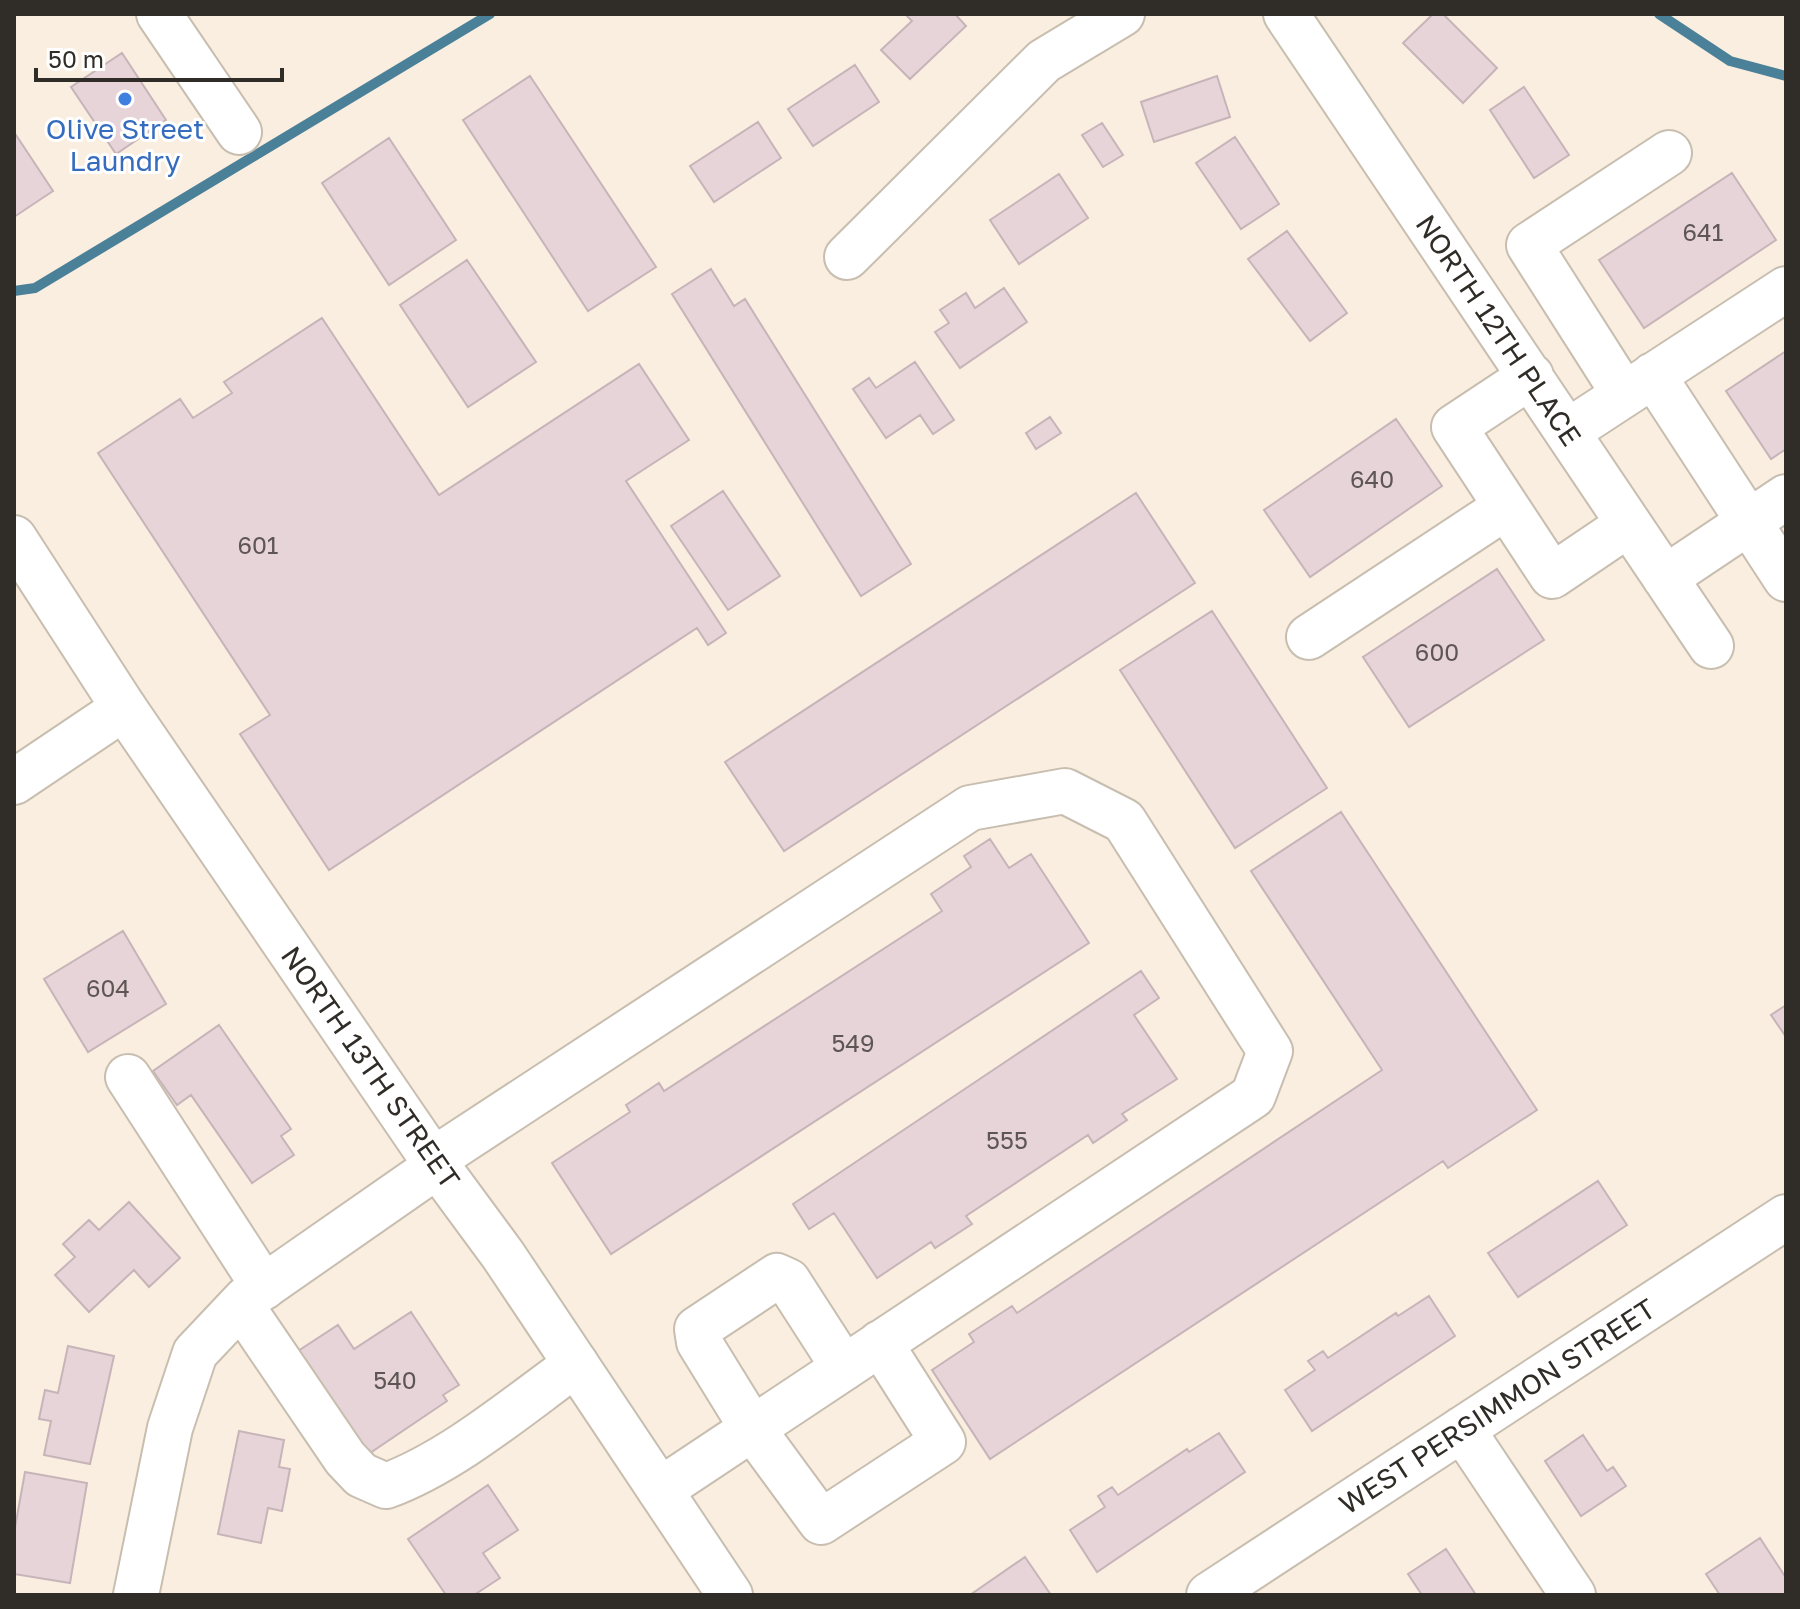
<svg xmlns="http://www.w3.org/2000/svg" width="1800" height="1609" viewBox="0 0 1800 1609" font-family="'Golos Text',sans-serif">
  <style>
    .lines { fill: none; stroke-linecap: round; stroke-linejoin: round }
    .stream { stroke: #4b8099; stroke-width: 10 }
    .building { fill: #e7d4d9; stroke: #c7b4b9; stroke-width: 2 }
    .minor-casing { stroke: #c8beb0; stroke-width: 48 }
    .major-casing { stroke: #c8beb0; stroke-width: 48 }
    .minor { stroke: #fff; stroke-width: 44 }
    .major { stroke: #fff; stroke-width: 44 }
    .shop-dot { fill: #3f7fe0; stroke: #fff; stroke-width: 3 }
    .labels { text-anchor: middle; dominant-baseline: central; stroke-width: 6; stroke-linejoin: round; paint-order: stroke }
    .number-label { font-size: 24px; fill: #5e5654 }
    .shop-label { font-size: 28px; fill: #366cbe; stroke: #fff }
    .street-label { font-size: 28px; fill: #302c27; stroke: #fff }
  </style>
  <rect width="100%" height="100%" fill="#f9eedf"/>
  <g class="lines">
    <!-- stream -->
    <path class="stream" d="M1659,14L1730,61L1786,76
      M14,291L35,288L490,14"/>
  </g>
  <!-- building -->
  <path class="building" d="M905,14H955L966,26L910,79L881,50L912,21Z
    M1433,14H1443L1497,68L1463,103L1403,43Z
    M122,53L166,120L116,154L71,87Z
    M855,65L879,102L813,146L788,109Z
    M530,76L656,267L588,311L463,120Z
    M1217,76L1230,117L1154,142L1141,102Z
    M1524,87L1569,155L1534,178L1490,110Z
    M758,122L781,158L714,202L690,166Z
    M1102,123L1123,155L1103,167L1082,135Z
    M14,132L53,191L14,217Z
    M1235,137L1279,204L1241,229L1196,163Z
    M389,138L456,240L389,285L322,183Z
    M1732,173L1776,240L1644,328L1599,260Z
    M1059,174L1088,218L1019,264L990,220Z
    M1287,231L1347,313L1310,341L1248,259Z
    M467,260L536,362L468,407L400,305Z
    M711,269L734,306L745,299L911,564L861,596L672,294Z
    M1004,288L1027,322L960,368L935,332L949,323L940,310L966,293L975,308Z
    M322,318L439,495L639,364L689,440L626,481L726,633L708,645L697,628L329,870L240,734L270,715L98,453L180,399L193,418L232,393L224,382Z
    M1786,351V449L1771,459L1726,391Z
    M915,362L954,420L933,434L920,415L886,438L853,389L869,378L876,388Z
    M1050,417L1061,433L1036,449L1026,433Z
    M1396,419L1442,486L1310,577L1264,510Z
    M723,491L780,576L728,610L671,526Z
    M1136,493L1195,583L784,851L725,762Z
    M1497,569L1544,640L1409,727L1363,657Z
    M1212,611L1327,788L1235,848L1120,670Z
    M1341,812L1537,1110L1448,1168L1443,1161L990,1459L932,1370L974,1342L969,1334L1012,1306L1017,1313L1382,1070L1251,871Z
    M990,839L1009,868L1031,854L1089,943L611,1254L552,1163L630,1112L626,1105L659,1083L664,1091L942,911L931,894L971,867L964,856Z
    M123,931L166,1004L88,1052L44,979Z
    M1141,971L1159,998L1134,1015L1177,1079L1122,1114L1127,1120L1093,1143L1088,1135L966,1216L972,1224L935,1248L931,1242L877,1278L834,1213L809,1229L793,1204Z
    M1786,1005V1037L1771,1015Z
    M219,1025L291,1129L281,1136L294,1155L252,1183L191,1095L177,1105L153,1071Z
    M1598,1181L1627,1225L1518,1297L1488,1253Z
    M129,1202L180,1258L149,1287L134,1270L89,1312L55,1275L75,1257L63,1244L89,1220L99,1230Z
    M1429,1296L1455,1336L1312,1431L1285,1390L1315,1370L1308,1361L1323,1351L1328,1358L1396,1313L1398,1316Z
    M411,1312L459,1385L443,1395L447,1401L367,1455L298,1351L338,1325L354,1349Z
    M68,1346L114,1356L90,1464L44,1455L51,1421L39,1419L45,1390L58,1393Z
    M239,1431L284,1440L279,1467L290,1469L282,1511L268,1508L261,1543L218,1534Z
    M1219,1433L1245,1472L1097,1572L1070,1530L1105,1507L1098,1496L1112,1487L1118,1495L1187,1449L1189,1452Z
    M1583,1435L1607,1471L1613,1467L1626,1486L1581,1516L1545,1461Z
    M25,1472L87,1483L70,1583L14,1574V1533Z
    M488,1485L518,1530L483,1553L500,1578L474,1595H446L408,1539Z
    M1760,1538L1786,1578V1595H1720L1706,1574Z
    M1446,1549L1476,1595H1422L1408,1574Z
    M1025,1557L1051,1595H970Z"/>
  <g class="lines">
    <defs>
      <path id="minor" d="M159,14L239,132
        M1286,14L1711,646
        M847,257L1044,61L1122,14
        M1653,375L1786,579
        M1531,376L1454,427L1552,576L1629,524
        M1624,394L1529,245L1669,153
        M1567,432L1786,289
        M1665,578L1786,497
        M1309,637L1506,507
        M14,782L124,708
        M128,1077L264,1287
        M433,1160L970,808L1065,791L1124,821L1270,1051L1253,1096L660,1490
        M241,1305L345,1458L361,1475L386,1486C452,1462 519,1405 576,1364
        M844,1368L788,1281L777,1276L697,1329L699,1342L752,1428L821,1522L943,1442L880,1343
        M1462,1429L1573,1595
        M136,1595L170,1428L195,1353L246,1299L437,1166
        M1209,1595L1786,1217"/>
      <path id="major" d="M14,538L124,708L433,1160L503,1255L730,1595"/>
    </defs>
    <!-- minor casing -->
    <use href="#minor" class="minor-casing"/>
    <!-- major casing -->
    <use href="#major" class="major-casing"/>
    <!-- minor -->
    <use href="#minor" class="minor"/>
    <!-- major -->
    <use href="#major" class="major"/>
  </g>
  <!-- markers -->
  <circle class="shop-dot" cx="125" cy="99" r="8"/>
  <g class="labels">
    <!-- number labels -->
    <g class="number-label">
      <text x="1703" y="231">641</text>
      <text x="1372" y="478">640</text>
      <text x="258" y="544">601</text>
      <text x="1437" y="651">600</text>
      <text x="108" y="987">604</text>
      <text x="853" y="1042">549</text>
      <text x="1007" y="1139">555</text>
      <text x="395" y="1379">540</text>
    </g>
    <!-- shop labels -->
    <g class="shop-label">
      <text x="125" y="128">Olive Street<tspan x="125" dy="32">Laundry</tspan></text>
    </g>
    <!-- street labels -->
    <g class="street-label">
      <text transform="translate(1499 330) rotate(56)">NORTH 12TH PLACE</text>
      <text transform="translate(371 1067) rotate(55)">NORTH 13TH STREET</text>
      <text transform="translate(1497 1406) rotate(-33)">WEST PERSIMMON STREET</text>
    </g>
  </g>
  <!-- border -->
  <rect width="1800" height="1609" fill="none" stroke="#302c27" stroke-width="32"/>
  <!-- scale -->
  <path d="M36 68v12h246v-12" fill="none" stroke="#302c27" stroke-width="4"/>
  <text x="48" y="68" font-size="24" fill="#302c27" stroke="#ffffff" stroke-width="6" paint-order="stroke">50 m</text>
</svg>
